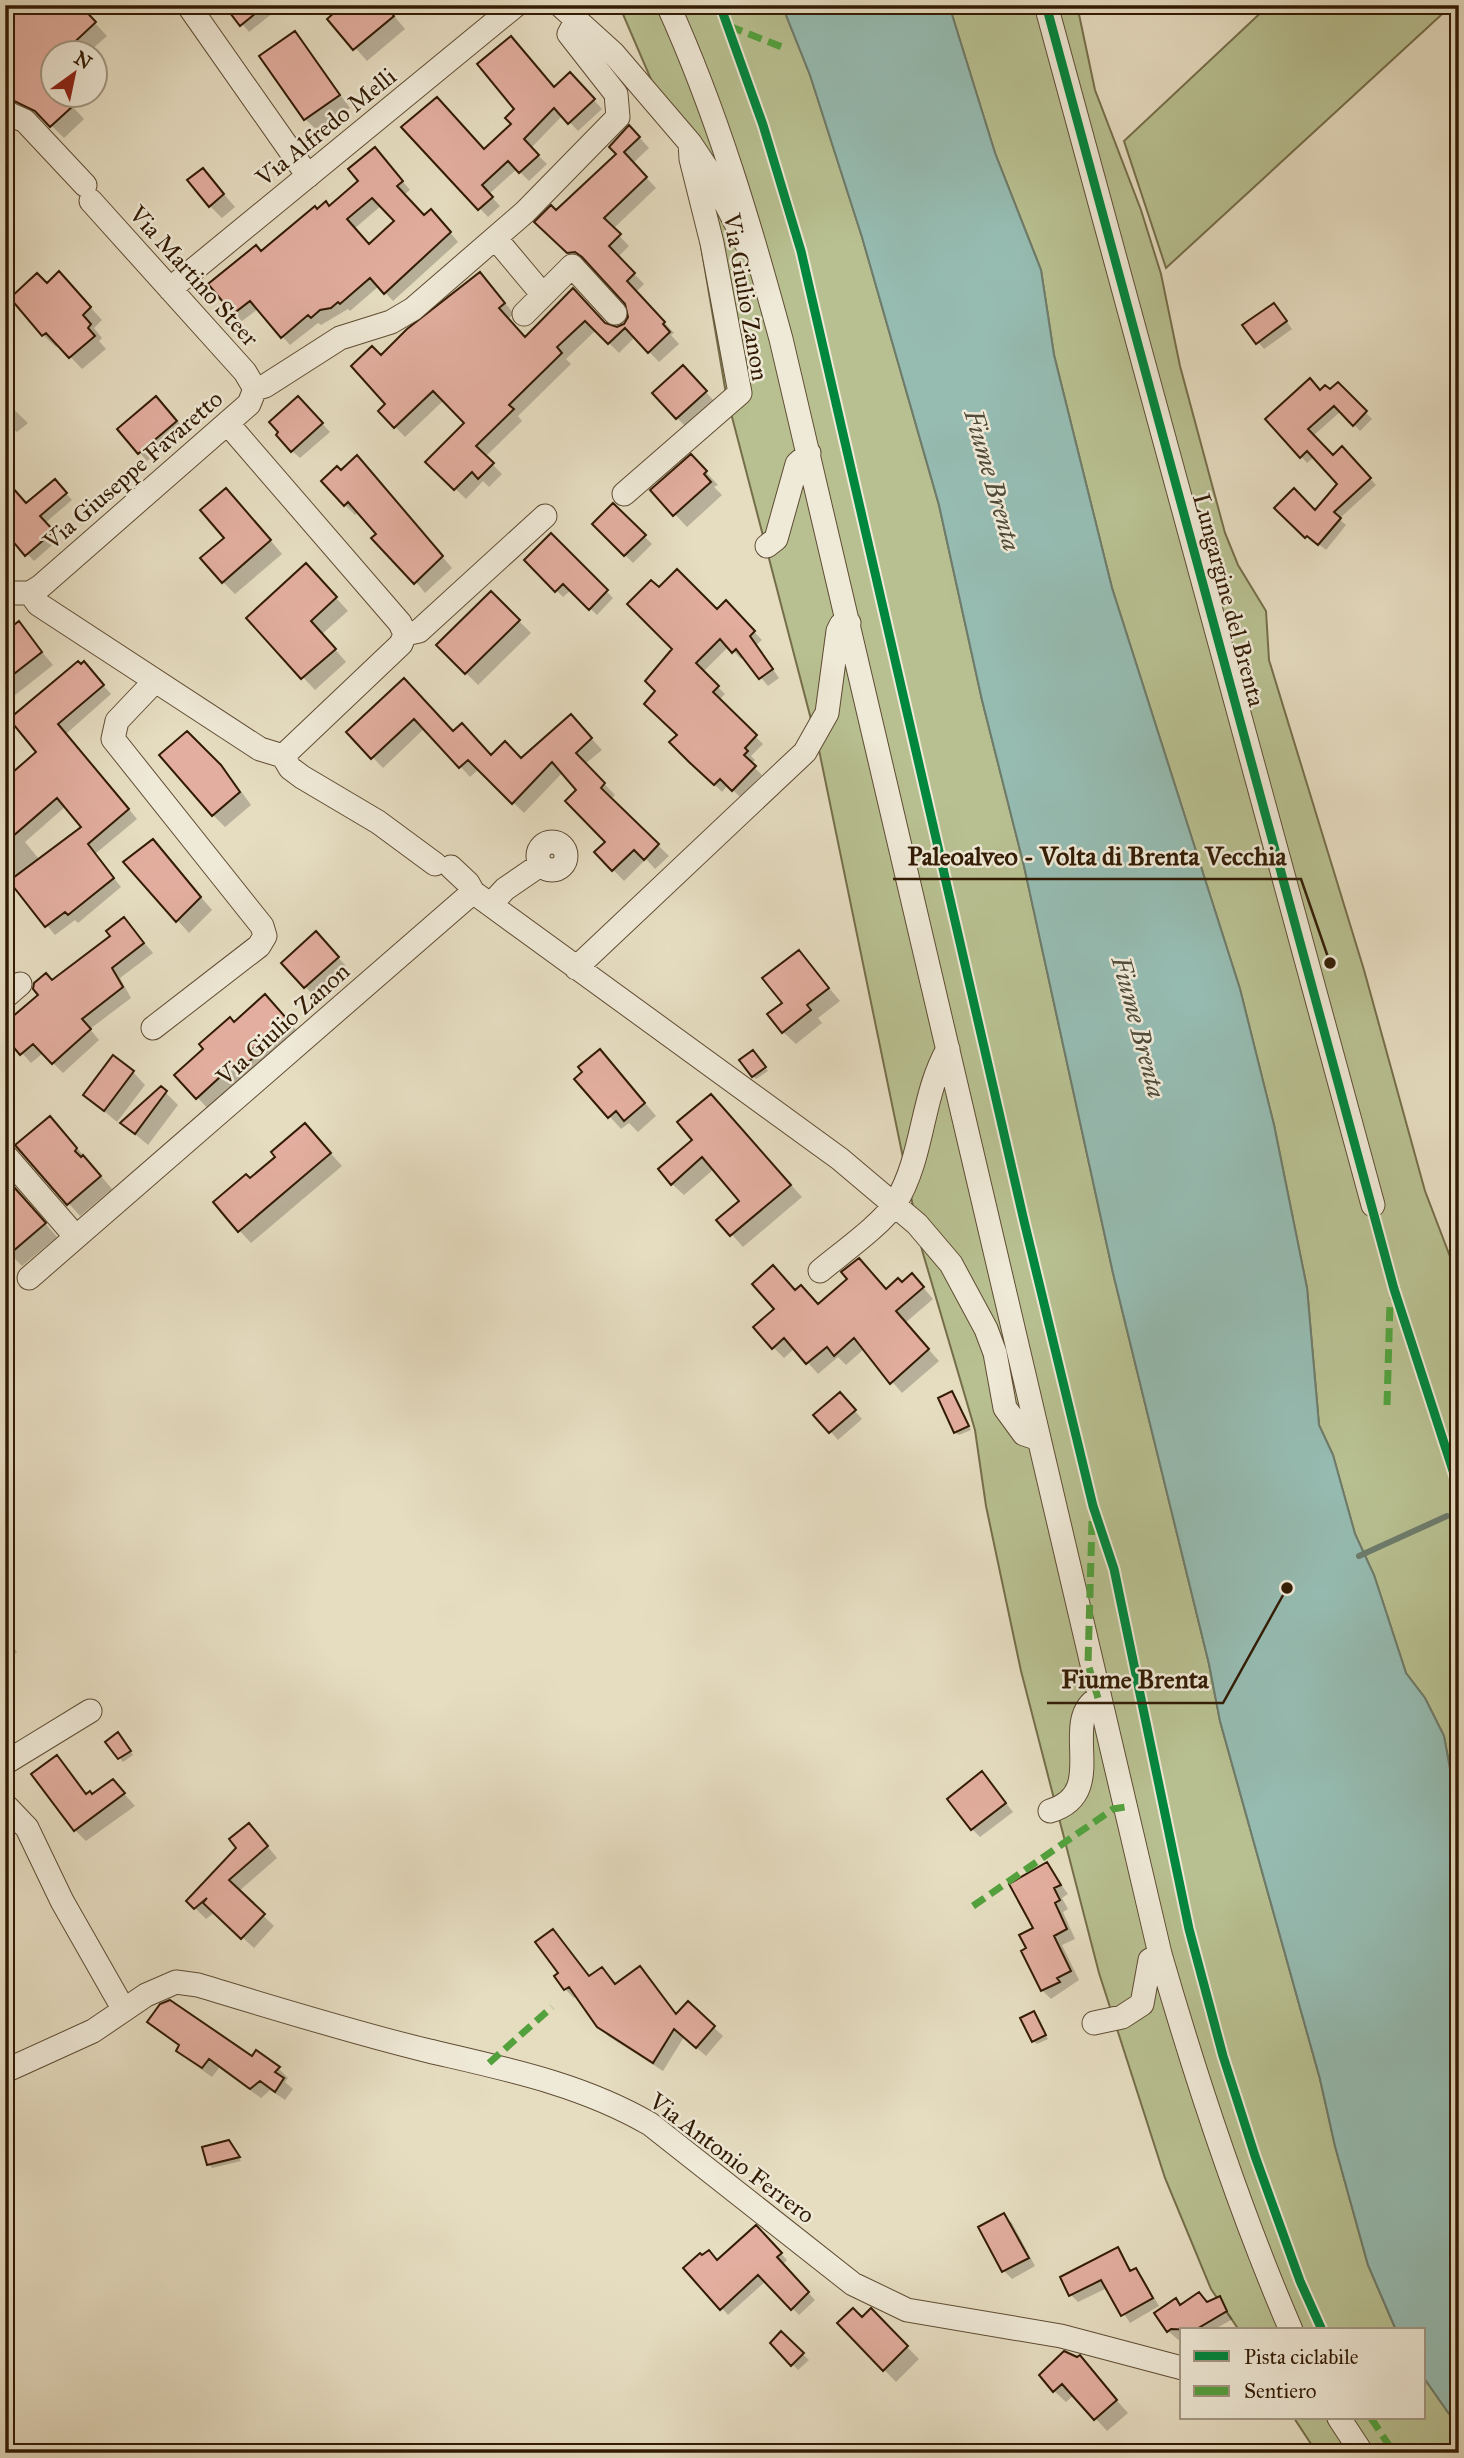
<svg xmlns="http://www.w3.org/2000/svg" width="1464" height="2458" viewBox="0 0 1464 2458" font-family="'IM FELL Great Primer',serif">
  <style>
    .green { fill: #b8c091; stroke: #756e4a; stroke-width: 2 }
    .water { fill: #96bcb2; stroke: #6e7c6c; stroke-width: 2 }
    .shadow { fill: #0003; fill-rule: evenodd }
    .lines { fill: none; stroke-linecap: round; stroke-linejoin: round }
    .stream { stroke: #6e7c6c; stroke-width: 6 }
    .building { fill: #e3ae9f; stroke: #321b04; stroke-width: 2; fill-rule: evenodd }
    .minor-casing { stroke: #5f4c33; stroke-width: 25 }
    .minor { stroke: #efe9d7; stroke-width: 23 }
    .quiet { stroke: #52a13d; stroke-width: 7; stroke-dasharray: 14 7; stroke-linecap: butt }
    .cycleway-casing { stroke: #efe9d7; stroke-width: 13 }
    .cycleway { stroke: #00873e; stroke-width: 9 }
    .labels { text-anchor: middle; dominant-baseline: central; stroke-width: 5; stroke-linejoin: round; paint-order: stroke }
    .street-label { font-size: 24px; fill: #321b04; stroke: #efe9d7 }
    .water-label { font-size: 26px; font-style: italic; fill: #504b38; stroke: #efe9d7 }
    .leader { fill: none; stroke: #321b04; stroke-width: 2.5 }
    .callout-dot { fill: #321b04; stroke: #efe9d7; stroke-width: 2.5 }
    .callout-label { font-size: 26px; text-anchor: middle; font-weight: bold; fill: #321b04; stroke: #efe9d7; stroke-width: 5; stroke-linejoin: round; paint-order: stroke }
  </style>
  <rect width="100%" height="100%" fill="#e6ddc1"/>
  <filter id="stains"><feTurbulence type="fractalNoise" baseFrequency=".00286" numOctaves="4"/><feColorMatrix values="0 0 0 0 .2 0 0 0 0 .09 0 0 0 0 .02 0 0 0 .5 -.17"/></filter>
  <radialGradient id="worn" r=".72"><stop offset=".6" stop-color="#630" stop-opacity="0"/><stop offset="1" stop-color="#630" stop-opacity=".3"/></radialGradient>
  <!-- green -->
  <path class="green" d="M619,5H782L810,75L862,237L939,505L982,700L1024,866L1113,1273L1209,1664L1220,1721L1320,2079L1335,2146L1368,2265L1396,2330H1239L1211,2289L1165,2178L1099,1973L1021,1671L986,1506L975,1430L922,1250L819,750L726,394L698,228L678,142Z
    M949,5H1077L1095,90L1141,210L1161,274L1180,366L1225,533L1238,565L1266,611L1269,660L1364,970L1425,1191L1459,1280V1818L1444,1736L1425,1698L1406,1673L1374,1575L1355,1534L1333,1455L1319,1425L1307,1288L1274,1125L1240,989L1112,588L1054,355L1041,270L995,153Z
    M1269,5H1452L1166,268L1124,141Z
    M1424,2378L1459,2428V2453H1317L1294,2418H1424Z"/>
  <!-- water -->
  <path class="water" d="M782,5H949L995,153L1041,270L1054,355L1112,588L1240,989L1274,1125L1307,1288L1319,1425L1333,1455L1355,1534L1374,1575L1406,1673L1425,1698L1444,1736L1459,1818V2428L1424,2378V2330H1396L1368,2265L1335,2146L1320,2079L1220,1721L1209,1664L1113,1273L1024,866L982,700L939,505L862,237L810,75Z"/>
  <!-- shadow -->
  <path class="shadow" d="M78,5L107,36L89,52H52V94H61L84,119L64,138L48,122L29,113L5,89Z
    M226,5H283L249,32Z
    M385,5L405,29L367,61L330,19Z
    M436,5H449L442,11Z
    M294,33L350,108L318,131L305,119Z
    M578,83L602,109L578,131L563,115L531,148L547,164L529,181L517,169L489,194L500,206L488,217L404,127L485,151L554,88Z
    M639,137L649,148L633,163L656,188L613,229L629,246L618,257L644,284L636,292L674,333L671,335L679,344L659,362L635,337L619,353L596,330L566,359L571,364L518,416L522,421L485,457L502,474L489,487L483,481L466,499L428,462L466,423L444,400L405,437L380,411L388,404L381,358L490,284L514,314L508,319L525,339L573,291L606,325L617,329L625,325L630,317L627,303L587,262L578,263L537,222L556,213Z
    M383,158L410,190L404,195L425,217L440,220L458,242L393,301L379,286L350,311L348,309L321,325L318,323L290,345L258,309L242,321L234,313L261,253L317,211L330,208ZM382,205L397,222L369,246L354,229Z
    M203,170L235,207L222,218L210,206Z
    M47,285L71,286L102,320L94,328L102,338L99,341L106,349L82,369L59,345L56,347L43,335L12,298Z
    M1280,312L1292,329L1264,349L1258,342Z
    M691,375L713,400L685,426L677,418Z
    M1338,384L1372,419L1360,431L1341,411L1313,436L1333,457L1349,455L1376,485L1339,519L1346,525L1326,550L1315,541L1313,543L1277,508L1316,512L1339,483L1314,457L1307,463L1268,419L1320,391L1330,392Z
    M5,401L28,423L17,432L5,424Z
    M164,405L184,429L147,461L120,429Z
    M306,406L330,432L300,458L292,451Z
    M367,468L452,568L425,593L359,512L355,515L345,505L341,472Z
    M703,469L718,485L714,487L722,495L687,527L652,490Z
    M61,488L72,500L45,523L59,539L34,561L5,530Z
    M238,502L282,554L235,594L223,582L226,538Z
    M613,505L652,544L633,563L594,524Z
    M551,536L613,598L597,615L571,590L563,597L526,560Z
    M318,578L348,611L322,634L346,662L315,690L248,618Z
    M659,590L717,611L726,603L762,640L756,645L779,678L768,686L744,657L741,659L729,646L703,672L725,694L719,700L763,744L751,756L755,760L751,764L762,775L740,797L728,785L722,792L672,742L679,735L658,691L675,649Z
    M491,593L531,633L478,685L438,645Z
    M18,624L53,665L5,703V634Z
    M92,673L111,694L66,734L137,819L95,854L121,887L78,923L75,920L55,935L5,874V791L38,752ZM66,806L83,827L39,859L25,842Z
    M404,680L453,733L491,757L521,760L581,727L602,750L585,764L615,795L611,799L669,856L655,869L646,859L624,881L596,852L607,842L579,790L563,772L524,813L479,769L470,777L425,728L383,768L348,732Z
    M187,733L233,780L251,805L225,827L213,815Z
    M153,841L212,910L189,933L125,862Z
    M124,919L153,953L120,978L131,998L90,1029L99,1040L63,1073L43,1053L31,1063L5,1034L52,982L112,936Z
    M5,940L14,950L5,960Z
    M323,941L346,966L313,995L284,963Z
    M799,952L840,1001L818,1018L822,1023L796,1044L783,1032L784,1003Z
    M277,1009L298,1032L209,1110L197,1097L234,1024Z
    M756,1055L768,1071L756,1079L753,1076Z
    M612,1063L656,1116L638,1132L629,1123L621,1129L576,1079Z
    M133,1072L145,1085L117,1122L85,1095Z
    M161,1088L178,1105L148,1145L122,1123Z
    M722,1108L802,1197L743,1247L719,1220L741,1201L714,1169L684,1195L672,1184L694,1140Z
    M62,1130L112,1189L80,1216L18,1146Z
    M317,1138L342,1166L251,1243L239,1230L250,1180Z
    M5,1177L57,1237L22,1266L5,1249Z
    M922,1286L933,1299L905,1323L939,1361L902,1393L864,1349L846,1365L838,1357L818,1374L795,1348L784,1358L773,1347L795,1292L818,1306L887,1290Z
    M952,1393L971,1430L959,1435L955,1432Z
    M847,1402L862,1419L838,1440L816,1415Z
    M5,1636L17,1652L5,1663Z
    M121,1738L133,1755L123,1762L108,1742Z
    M56,1757L88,1795L92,1796L113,1781L135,1806L86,1841L75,1830Z
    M990,1782L1013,1812L980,1837L972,1829Z
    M260,1837L277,1858L238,1892L274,1926L254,1948L215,1912L206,1919L188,1901Z
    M1047,1865L1068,1894L1062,1898L1068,1909L1063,1912L1075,1939L1062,1945L1079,1980L1051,1999L1042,1990L1028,1949L1036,1929Z
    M553,1931L590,1978L602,1969L616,1985L648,1978L677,2016L688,2004L723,2036L706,2056L684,2037L663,2071L608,2036L577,1996L574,1998L565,1989L556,1977L560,1974Z
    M1034,2013L1048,2039L1037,2044L1033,2041Z
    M149,2022L278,2068L288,2078L285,2082L293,2089L285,2100L270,2090L261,2098L219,2068L212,2077L188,2060L178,2050L180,2047Z
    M232,2146L241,2161L212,2168L209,2164Z
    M1004,2215L1012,2223L1035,2266L1012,2279L1004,2271L980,2228Z
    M756,2227L787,2260L782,2265L815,2300L799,2315L766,2281L728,2315L722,2308L702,2258L718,2262Z
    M1118,2250L1133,2272L1135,2270L1143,2278L1159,2306L1130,2323L1107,2288L1078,2302L1071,2295Z
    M1219,2299L1233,2319L1213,2330H1182V2343L1168,2331L1176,2300L1181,2306L1208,2304Z
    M871,2311L919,2359L896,2382L839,2323L862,2320Z
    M781,2334L809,2360L798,2370L772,2343Z
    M1079,2358L1128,2413L1107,2431L1074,2395L1066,2402L1054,2391Z
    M1085,2447L1091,2453H1078Z"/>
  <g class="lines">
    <!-- stream -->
    <path class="stream" d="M1359,1556L1447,1516"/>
  </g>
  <!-- building -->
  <path class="building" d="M5,5H80L96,22L64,52H52V94H62L73,106L50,127L35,111L14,101L5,91Z
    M224,5H266L240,26Z
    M343,5H385L394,16L353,50L327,19Z
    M295,31L340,95L304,120L259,56Z
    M511,36L554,87L570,72L595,99L568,124L554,108L524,139L539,155L519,173L508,161L482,185L493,197L478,210L401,127L437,97L484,149L511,124L505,118L514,109L477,64Z
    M629,125L640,137L624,152L647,177L604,218L621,234L609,246L635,273L627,281L665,322L663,324L670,332L648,353L625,328L608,344L585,321L557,347L562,353L509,405L514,409L476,446L494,463L478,479L472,472L454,490L425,462L464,423L433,391L394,428L378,411L385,404L351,366L372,346L381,355L407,329L480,272L505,303L499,308L525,337L573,288L605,323L617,327L624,324L628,317L625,304L582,257L575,252L567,253L534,222L551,205L556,210L616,154L609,147Z
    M375,147L403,181L397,186L424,215L431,209L451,232L384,294L370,278L340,304L338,302L331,308L320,310L311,318L308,315L281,338L250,301L233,314L208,284L256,245L261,251L315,206L317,209L326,201L329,206L358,181L348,169ZM372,198L394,221L369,244L347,219Z
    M203,168L224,194L209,207L187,180Z
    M59,271L91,307L83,315L91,324L88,328L95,336L69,358L46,333L42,336L10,298L37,273L47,283Z
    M1274,303L1287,321L1256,344L1242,325Z
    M683,365L707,391L676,419L652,393Z
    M1310,378L1320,390L1325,385L1330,389L1338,382L1367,411L1353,426L1334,406L1308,429L1333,455L1342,446L1371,478L1334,512L1341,518L1318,545L1307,536L1305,538L1274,508L1294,488L1315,510L1337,484L1307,451L1300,458L1265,419Z
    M156,396L177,421L138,454L117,429Z
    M298,396L323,423L291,452L276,435L278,432L269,422Z
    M691,454L707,471L704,474L711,482L673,516L650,490Z
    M357,455L443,556L414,584L371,538L376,534L348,502L344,506L321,481L337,466L341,470Z
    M5,479L26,503L55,479L67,493L40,516L54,531L25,556L5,532Z
    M226,488L271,540L222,583L200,558L224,538L200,510Z
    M613,503L646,535L624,556L592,524Z
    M551,533L608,590L589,610L563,584L555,592L524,560Z
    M306,563L337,597L311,621L336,649L301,679L246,618Z
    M677,569L717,609L726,600L755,631L750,636L773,669L759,679L736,649L732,653L720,639L696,663L719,686L713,692L757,735L745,748L748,751L744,755L756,766L732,791L720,779L714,785L689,762L669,742L677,735L644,704L655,691L645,681L672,649L627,604L651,580L659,587Z
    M491,591L520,620L465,674L436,645Z
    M19,621L42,652L5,681V632Z
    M78,661L81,664L84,661L104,685L58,724L129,809L88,844L114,878L68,915L65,912L45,927L9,881L81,827L57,798L5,843V779L36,752L9,719Z
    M404,678L453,731L462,723L491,755L505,741L521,758L571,714L592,738L576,753L605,783L601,788L659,844L644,860L634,850L612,871L594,852L605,842L565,801L576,790L552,762L512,804L468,760L459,768L414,719L371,759L346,732Z
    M187,731L221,765L240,792L212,816L159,755Z
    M153,839L201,897L176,922L123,862Z
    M124,917L144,943L112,968L123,987L82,1019L91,1029L52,1064L33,1044L20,1055L5,1037V1023L38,995L33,989L34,983L46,973L52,980L110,936L106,931Z
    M316,931L339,957L304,988L281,963Z
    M799,950L829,988L807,1005L811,1010L782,1033L767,1014L782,1003L762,978Z
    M265,994L287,1019L249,1052L254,1057L237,1072L232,1066L196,1099L174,1075L203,1049L199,1044L230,1017L234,1022Z
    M600,1049L645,1103L624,1121L616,1111L608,1118L574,1079L582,1072L578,1067Z
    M753,1050L766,1067L752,1077L739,1060Z
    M113,1055L134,1071L104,1111L83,1095Z
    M161,1086L167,1091L135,1134L120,1123Z
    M711,1094L791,1185L730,1236L716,1220L739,1201L702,1157L671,1185L658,1169L692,1140L677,1122Z
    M50,1116L77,1148L75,1151L81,1157L83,1155L101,1176L67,1205L15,1145Z
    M305,1123L331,1153L238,1232L213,1202L246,1174L250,1178L275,1157L271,1152Z
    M5,1177L46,1223L5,1258Z
    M859,1258L886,1289L898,1278L902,1282L912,1273L924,1287L896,1311L929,1349L890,1384L854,1338L834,1356L827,1347L806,1364L784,1338L772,1349L753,1327L774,1309L752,1284L773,1265L795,1290L801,1285L818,1304L847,1279L841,1272Z
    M952,1391L969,1426L954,1433L938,1398Z
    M840,1392L856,1410L829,1433L813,1415Z
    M118,1732L131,1751L118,1759L105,1742Z
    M57,1755L86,1794L90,1791L92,1794L113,1779L125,1793L74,1831L31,1774Z
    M982,1771L1006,1803L971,1830L947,1799Z
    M249,1823L268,1846L229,1880L265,1914L241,1939L203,1903L207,1898L194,1909L186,1901L236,1848L229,1839Z
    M1047,1862L1061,1885L1054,1888L1060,1900L1055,1903L1067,1929L1054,1936L1071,1971L1057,1978L1060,1982L1041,1991L1021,1951L1026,1948L1019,1935L1033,1928L1009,1884Z
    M553,1929L589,1976L602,1967L615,1984L640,1966L676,2014L688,2001L715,2026L696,2048L674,2029L653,2063L597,2027L569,1987L564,1990L554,1976L558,1973L535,1942Z
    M170,2000L252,2056L256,2050L280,2067L275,2072L284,2078L275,2092L260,2081L250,2089L209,2059L202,2068L176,2051L179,2045L147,2022L160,2004Z
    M1034,2011L1046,2035L1032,2042L1020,2018Z
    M229,2140L240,2157L207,2165L202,2147Z
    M1004,2213L1029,2258L1002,2272L978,2227Z
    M756,2225L782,2253L777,2257L809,2292L791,2310L758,2275L720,2310L683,2268L700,2253L702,2255L709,2250L717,2260Z
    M1118,2247L1130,2271L1136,2268L1153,2298L1121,2316L1101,2280L1069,2296L1060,2277Z
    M1199,2292L1207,2302L1220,2296L1227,2311L1195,2330L1171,2329L1167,2332L1154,2313L1176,2298L1180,2305Z
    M853,2308L862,2317L871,2308L908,2346L883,2371L837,2323Z
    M781,2331L804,2353L791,2366L770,2343Z
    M1064,2351L1077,2357L1080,2355L1117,2400L1094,2420L1062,2384L1053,2392L1039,2375Z"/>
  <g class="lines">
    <defs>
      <path id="minor" d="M188,5L308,176
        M560,5L613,53L690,143L710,173L746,243
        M668,5C717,113 750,225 781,339L1160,1954C1197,2082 1238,2207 1291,2330
        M1046,5L1373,1205
        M5,112L25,121L85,185
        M91,201L245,372L255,389
        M496,239L543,295L524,314
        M170,289L516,5
        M543,295L572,266L615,313
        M255,389L265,386L340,338L391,322L413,309L525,212L618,117L616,94L569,34L576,21
        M228,424L400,623L405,634L401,644L283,756
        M624,494L740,393L712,243L691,159L690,143
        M767,546L776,539L797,464L809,453
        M5,593H30L41,586L249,404L255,389
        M30,593L38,604L260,749L283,756
        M405,634L419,631L545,516
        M283,756L290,768L302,777L378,822L435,864
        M538 856a14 14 0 1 1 28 0a14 14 0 1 1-28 0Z
        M451,867L468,883L473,892
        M491,904L505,889L540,865
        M576,968L805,752L827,713L838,631L841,625L849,623
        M5,997L20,984
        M153,1028L259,946L265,936L262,926L113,739L117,721L155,681
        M5,1155L76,1237
        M820,1271C840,1254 884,1223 896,1202C924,1156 921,1096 948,1049
        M29,1278L473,892L840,1159L917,1224L951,1264L986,1329L995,1353L1005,1408L1024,1434L1039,1439
        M5,1763L90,1711
        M5,1805L27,1828L62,1901L124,2010
        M1050,1811C1111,1793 1058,1722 1098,1698
        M1094,2023L1122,2017L1142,2004L1150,1960L1160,1954
        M5,2071L93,2031L146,1995L176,1982L198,1985C274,2008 351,2032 429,2051C506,2069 581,2084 650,2124L853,2284L907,2310L1061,2336L1182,2368
        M1339,2418L1362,2453"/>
    </defs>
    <!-- minor casing -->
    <use href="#minor" class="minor-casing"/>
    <!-- minor -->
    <use href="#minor" class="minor"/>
    <!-- quiet -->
    <path class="quiet" d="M729,26L782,47
      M1387,1405L1390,1302L1396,1297
      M1092,1521L1088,1664L1098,1698
      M973,1906L1113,1809L1125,1807
      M489,2063L552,2007
      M1371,2418L1394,2453"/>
    <defs>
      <path id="cycleway" d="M720,5L763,125L801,251L1024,1221L1093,1506L1114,1569L1189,1929L1223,2056L1255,2156L1300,2281L1322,2330
        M1046,5L1394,1289L1459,1489"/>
    </defs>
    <!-- cycleway casing -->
    <use href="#cycleway" class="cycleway-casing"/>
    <!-- cycleway -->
    <use href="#cycleway" class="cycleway"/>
  </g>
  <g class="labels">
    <!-- street labels -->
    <g class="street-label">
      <text transform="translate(326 127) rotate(-39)">Via Alfredo Melli</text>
      <text transform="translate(194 276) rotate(48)">Via Martino Steer</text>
      <text transform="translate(746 297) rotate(80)">Via Giulio Zanon</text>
      <text transform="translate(133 470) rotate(-41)">Via Giuseppe Favaretto</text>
      <text transform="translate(1229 600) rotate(75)">Lungargine del Brenta</text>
      <text transform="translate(283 1024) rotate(-42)">Via Giulio Zanon</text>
      <text transform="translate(732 2158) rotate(37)">Via Antonio Ferrero</text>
    </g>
    <!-- water labels -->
    <g class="water-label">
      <text transform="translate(993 480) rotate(74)">Fiume Brenta</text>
      <text transform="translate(1139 1027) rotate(75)">Fiume Brenta</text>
    </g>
  </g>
  <!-- callouts -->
  <path class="leader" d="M1330 963L1301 879H893M1287 1588L1223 1703H1047"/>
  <g class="callout-dot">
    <circle cx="1330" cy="963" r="7"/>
    <circle cx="1287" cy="1588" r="7"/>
  </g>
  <g class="callout-label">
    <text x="1097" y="865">Paleoalveo - Volta di Brenta Vecchia</text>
    <text x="1135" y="1688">Fiume Brenta</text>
  </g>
  <!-- margin -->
  <rect width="1464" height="2458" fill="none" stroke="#e6ddc1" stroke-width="28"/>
  <rect x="7" y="7" width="1450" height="2444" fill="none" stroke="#321b04" stroke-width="3.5"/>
  <rect x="14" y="14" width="1436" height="2430" fill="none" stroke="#321b04" stroke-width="2"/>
  <!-- legend -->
  <rect x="1180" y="2328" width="245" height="91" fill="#efe9d7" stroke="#a39783" stroke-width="2"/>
  <rect x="1194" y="2351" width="35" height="10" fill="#00873e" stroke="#a39783" stroke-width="2"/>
  <text x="1244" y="2364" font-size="21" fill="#321b04">Pista ciclabile</text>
  <rect x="1194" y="2386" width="35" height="10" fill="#52a13d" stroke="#a39783" stroke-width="2"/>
  <text x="1244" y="2398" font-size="21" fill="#321b04">Sentiero</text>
  <!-- north arrow -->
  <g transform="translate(74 74) rotate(33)"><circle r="33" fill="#efe9d7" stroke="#a39783" stroke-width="2"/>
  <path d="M0-5L12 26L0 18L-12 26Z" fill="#8f2418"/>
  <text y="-10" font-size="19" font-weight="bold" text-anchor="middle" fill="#321b04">N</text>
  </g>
  <rect width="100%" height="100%" filter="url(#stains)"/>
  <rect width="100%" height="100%" fill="url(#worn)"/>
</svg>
